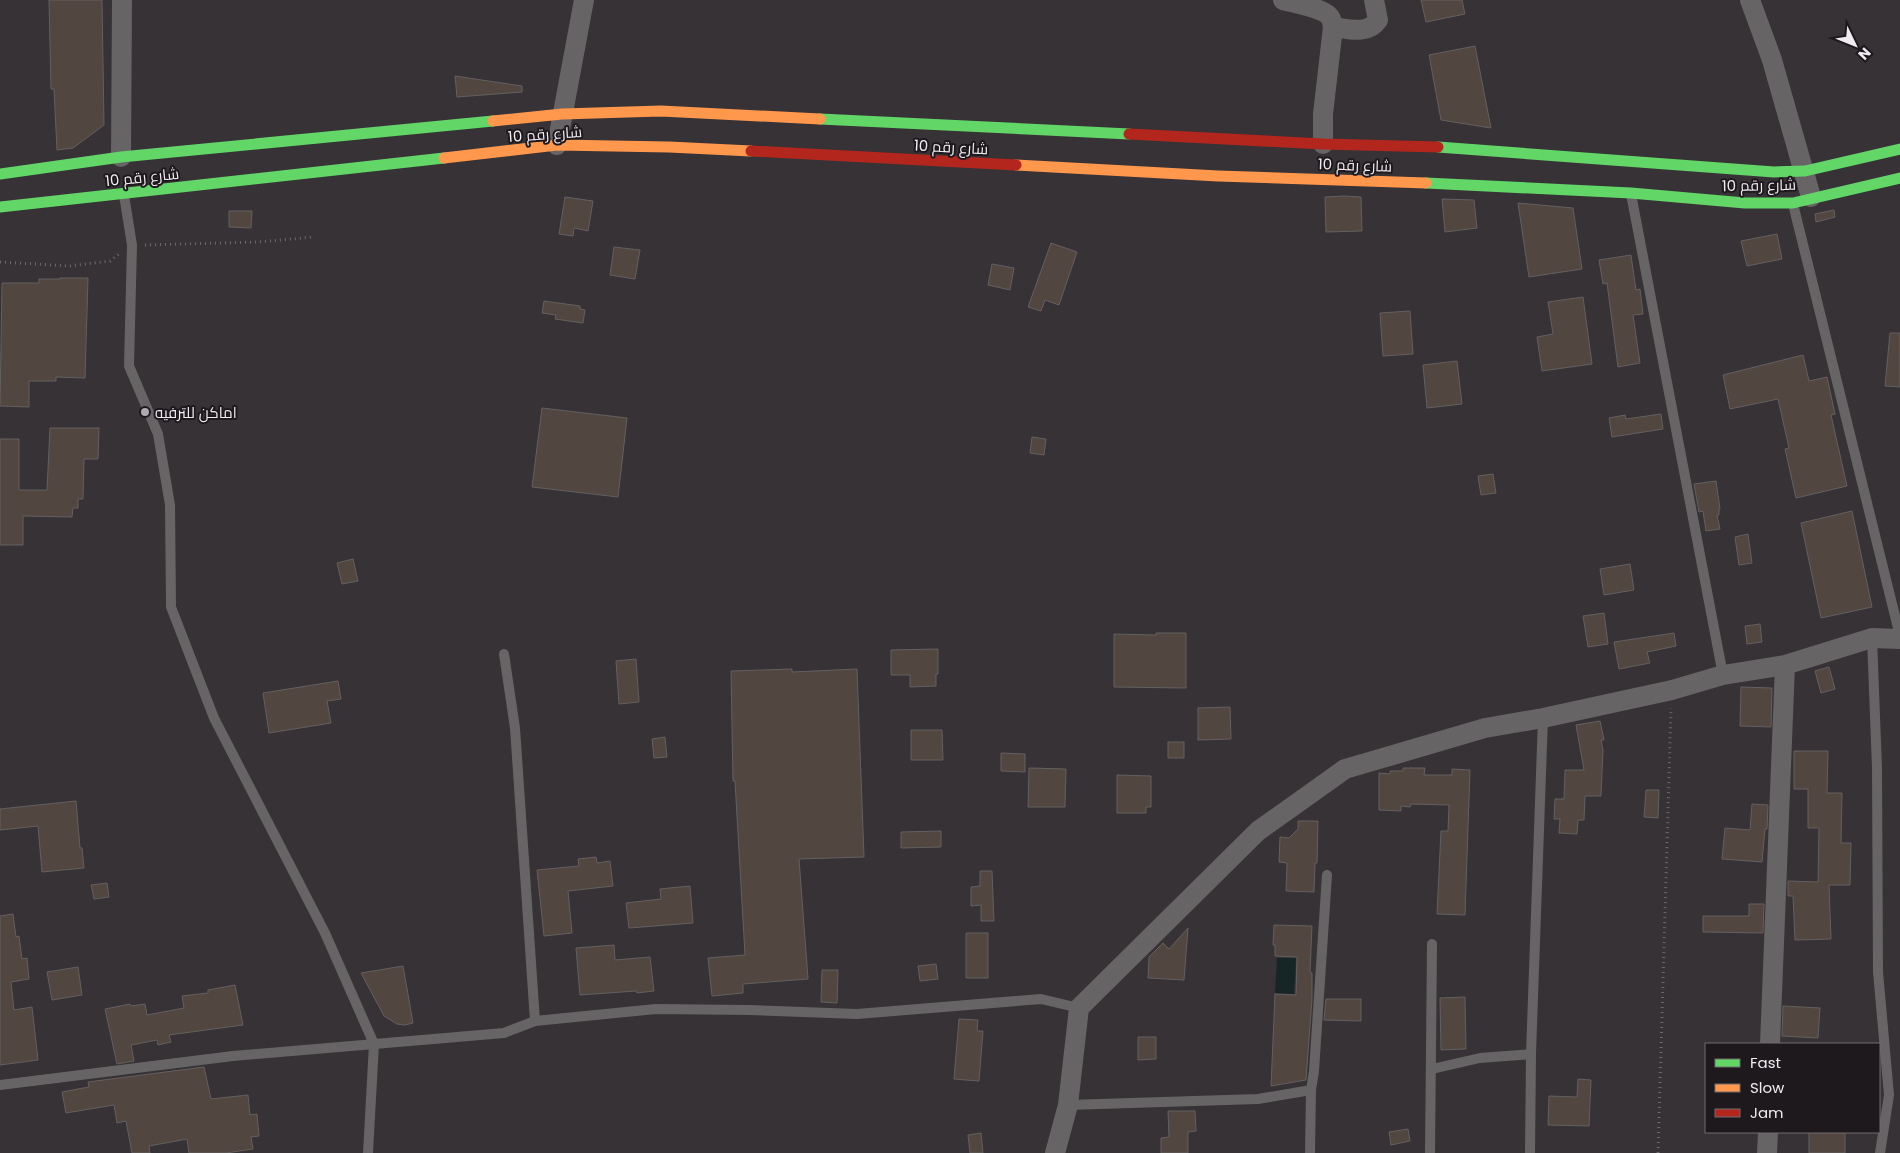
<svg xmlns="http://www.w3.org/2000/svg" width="1900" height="1153" viewBox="0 0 1900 1153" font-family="Poppins,Cairo,sans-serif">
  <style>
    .water { fill: #162627 }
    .building { fill: #524640; stroke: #646060 }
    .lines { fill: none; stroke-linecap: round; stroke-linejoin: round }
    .path { stroke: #6c696b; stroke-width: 3; stroke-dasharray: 1 4; stroke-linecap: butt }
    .lane { stroke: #666465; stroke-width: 10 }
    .street { stroke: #666465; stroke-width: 20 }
    .fast { stroke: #63d668; stroke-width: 11 }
    .slow { stroke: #ff974d; stroke-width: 11 }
    .jam { stroke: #b3261e; stroke-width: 11 }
    .poi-dot { fill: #afaaaf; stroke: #1d191d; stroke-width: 2 }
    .labels { text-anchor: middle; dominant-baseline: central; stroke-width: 4; stroke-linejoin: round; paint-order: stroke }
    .street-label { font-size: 15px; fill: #f0ebf0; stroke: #1d191d }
    .poi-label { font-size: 15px; fill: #f0ebf0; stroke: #1d191d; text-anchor: start }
  </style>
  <rect width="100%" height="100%" fill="#363236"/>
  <!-- water -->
  <path class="water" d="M1277,958H1296L1294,994L1275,993Z"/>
  <!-- building -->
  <path class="building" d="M49,0H102L104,125L73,148L57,150L54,89H51Z
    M1421,0H1462L1465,14L1426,22Z
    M1475,46L1491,128L1441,120L1429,55Z
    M455,76L522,86V92L457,97Z
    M1344,196L1361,197L1362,231L1326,232L1325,197Z
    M565,197L593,201L588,231L574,228L573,236L559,234Z
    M1442,199L1474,200L1477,228L1445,232Z
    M1518,203L1573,208L1582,269L1529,277Z
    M1834,210L1835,217L1816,222L1815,214Z
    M229,211H252L251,228L229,227Z
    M1777,234L1782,259L1747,266L1741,241Z
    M1051,243L1077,252L1059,305L1045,300L1041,311L1028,307Z
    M614,247L640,250L635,279L610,275Z
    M1631,255L1636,290L1640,289L1643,314L1633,315L1640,363L1618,367L1607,283L1603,284L1599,260Z
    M992,264L1014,268L1010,290L988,285Z
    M60,278H88L85,378L56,377V381H29V407L0,406L2,283H39V279H60Z
    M1583,297L1592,364L1542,371L1537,337L1553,334L1548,302Z
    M544,301L580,306V309L585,310L583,323L555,319L556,315L542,313Z
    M1410,311L1413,354L1383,356L1380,313Z
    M1890,333H1900V387L1885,386Z
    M1803,355L1809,381L1827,377L1835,414L1831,415L1847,486L1796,498L1785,449L1789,448L1778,399L1730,409L1723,375Z
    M1457,361L1462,404L1427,408L1423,365Z
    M542,408L627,418L618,497L532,487Z
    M1661,414L1663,429L1612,437L1609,418L1625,415L1626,419Z
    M50,428H99L98,459H84L83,499H78V508H73L72,517L23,516V545H0V439H19V490H47Z
    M1032,437L1046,439L1044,455L1030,453Z
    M1493,474L1496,493L1481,495L1478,476Z
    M1716,481L1720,509H1719V515H1717L1720,529L1706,531L1703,511L1699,512L1694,484Z
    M1852,511L1872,607L1821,618L1801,523Z
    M1748,534L1752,563L1739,565L1735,537Z
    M353,559L358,581L342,584L337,563Z
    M1630,564L1634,590L1604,595L1600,569Z
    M1604,613L1608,644L1588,647L1583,616Z
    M1760,624L1762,642L1747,644L1745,626Z
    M1156,633H1186V688L1114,687V634L1156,635Z
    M1674,633L1676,646L1647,652L1650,663L1619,669L1614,642Z
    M938,649V674H936V686L910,687V675H891V650Z
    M636,659L639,702L619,704L616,661Z
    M1829,667L1835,689L1821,693L1815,671Z
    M792,669V672L857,669L864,857L799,859L808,979L743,984V993L712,996L708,958L745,955L735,781H733L731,671Z
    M338,681L341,699L327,701L331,723L269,733L263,693Z
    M1741,687L1772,688L1771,727L1740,726Z
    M1230,707L1231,739L1198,740V708Z
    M1600,721L1604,740H1601L1603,750L1601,796H1585L1584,820H1578L1577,834L1559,833L1560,819H1554L1555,799H1564L1565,770H1584L1576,725Z
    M911,730H942L943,760H911Z
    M665,737L667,757L654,758L652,739Z
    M1168,742H1184V758H1168Z
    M1794,751H1828L1827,793H1842L1841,843H1851L1850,885H1829L1831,939L1795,940L1793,896H1788V881L1818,882L1819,828H1808V789H1794Z
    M1001,753L1025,754V772L1001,771Z
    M1029,768L1066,769L1065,807H1028Z
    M1403,768H1425L1424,775H1452V769L1470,770L1465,915L1437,914L1441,831H1448L1449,805L1411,804L1410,807L1401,806V811L1379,810V773L1390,774V771H1403Z
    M1117,775L1151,776V807H1146V813H1117Z
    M1646,790H1659L1658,818L1644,817Z
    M76,801L80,848H82L84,868L42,872L38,826L0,830V809Z
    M1752,804L1768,805L1767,829H1765L1762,862L1722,859L1725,828L1750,830Z
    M1298,821H1318L1317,863H1315L1314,892L1286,891L1287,863L1279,862L1280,837L1289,838L1298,829Z
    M941,831V847L901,848V832Z
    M596,857L597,863L610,861L613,886L568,891L572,933L544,936L537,870L579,866L578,859Z
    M980,871H992L994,921H981V905L971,906V887L980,886Z
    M107,883L109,897L94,899L91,885Z
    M690,886L693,923L629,928L626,903L661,899L660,889Z
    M1749,904H1764L1763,933L1703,932V916H1749Z
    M13,914L16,937L19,936L22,959L27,958L29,979L11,982L14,1010L32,1007L38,1060L0,1065V916Z
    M1274,925L1312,926L1310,972L1312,973V999L1306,1080L1271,1086L1275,994L1296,995L1297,957L1275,956V945H1273Z
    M1188,928L1184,980L1148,978L1149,957L1163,943L1169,949Z
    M966,933H988V978H966Z
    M614,945L615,960L650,957L654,991L637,993L636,991L580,995L576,948Z
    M936,964L938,979L920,981L918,966Z
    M403,966L413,1023L405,1025L397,1024L384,1016L361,973Z
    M78,967L82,995L52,1000L47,972Z
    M822,970H838L837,1003L821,1002Z
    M235,985L243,1025L169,1035L171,1042L158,1045L157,1040L131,1045L134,1061L117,1064L105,1009L130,1004L131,1006L145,1004L147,1015L184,1008L182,996L208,993V990Z
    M1465,997L1466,1049L1441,1050L1440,998Z
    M1326,999H1361V1021L1324,1020Z
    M1783,1006L1820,1008L1818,1038L1782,1036Z
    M959,1019L978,1020L977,1031H983L979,1081L954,1079Z
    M1138,1037H1156V1059L1138,1060Z
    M204,1067L211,1099L248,1095L250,1115L257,1114L259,1136L251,1137L253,1149L226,1153H189L187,1139L149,1146L150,1153H132L126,1121L117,1123L114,1105L66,1113L62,1092L89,1087L88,1082Z
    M1578,1079L1591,1080L1589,1126L1548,1125L1549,1096L1577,1097Z
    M1168,1111H1195L1196,1131L1188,1132V1153H1161V1138L1169,1137Z
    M1408,1129L1410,1141L1391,1145L1389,1132Z
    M1809,1132H1845V1153H1809Z
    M981,1133L983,1153H970L968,1135Z"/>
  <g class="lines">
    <!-- path -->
    <path class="path" d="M145,245L258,242L314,237
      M0,262L69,266L110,261L119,254
      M1658,1153L1671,708"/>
    <!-- lane -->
    <path class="lane" d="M1631,194L1723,675
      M124,195L132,245L129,366L158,434L170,505L171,607L214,718L325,933L374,1044L368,1153
      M1793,204L1900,636
      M1872,638L1877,768L1878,972L1889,1095L1880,1153
      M504,654L515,728L535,1021
      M1432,1069L1480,1058L1531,1054
      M0,1085L233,1056L504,1033L535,1021L656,1009L749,1010L857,1014L1041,999L1079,1008
      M1068,1105L1258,1099L1311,1090
      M1310,1153L1311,1090L1314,1071L1327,875
      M1430,1153L1432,944
      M1530,1153L1531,1054L1543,718"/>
    <!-- street -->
    <path class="street" d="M1283,0C1294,3 1322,8 1329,16C1332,19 1332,23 1333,27L1323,114V144
      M1750,0L1772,60L1811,197
      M1333,27C1349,29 1368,35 1378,20L1374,0
      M557,145L584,0
      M121,157L122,0
      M1770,1044L1785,665
      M1055,1153L1068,1105L1079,1008L1258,831L1345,769L1485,728L1543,718L1672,690L1723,675L1785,665L1872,638L1900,639
      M1767,1153L1768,1132"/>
    <!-- fast -->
    <path class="fast" d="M820,119L1129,134
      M1438,147L1774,172L1805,171L1900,149
      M0,174L121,157L493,121
      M1426,183L1631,193L1745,203H1793L1900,178
      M0,207L444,158"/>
    <!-- slow -->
    <path class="slow" d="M493,121L562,114L661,111L820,119
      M444,158L557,145L669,147L751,151
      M1016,165L1218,176L1426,183"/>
    <!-- jam -->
    <path class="jam" d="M1129,134L1323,144L1438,147
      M751,151L1016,165"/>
  </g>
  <!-- markers -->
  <circle class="poi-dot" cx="145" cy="412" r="5"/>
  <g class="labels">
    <!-- street labels -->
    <g class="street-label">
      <text transform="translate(545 134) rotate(-4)">شارع رقم 10</text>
      <text transform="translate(951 147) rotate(3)">شارع رقم 10</text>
      <text transform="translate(1355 165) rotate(2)">شارع رقم 10</text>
      <text transform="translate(142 177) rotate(-6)">شارع رقم 10</text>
      <text transform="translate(1759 185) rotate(-1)">شارع رقم 10</text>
    </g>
    <!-- poi labels -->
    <g class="poi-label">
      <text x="155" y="412">اماكن للترفيه</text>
    </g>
  </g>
  <!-- legend -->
  <rect x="1705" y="1043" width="175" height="90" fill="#1d191d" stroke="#716d71"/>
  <rect x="1715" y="1059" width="25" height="8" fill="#63d668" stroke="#716d71"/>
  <text x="1750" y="1068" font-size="15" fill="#f0ebf0">Fast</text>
  <rect x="1715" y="1084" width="25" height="8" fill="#ff974d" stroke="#716d71"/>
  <text x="1750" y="1093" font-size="15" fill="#f0ebf0">Slow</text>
  <rect x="1715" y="1109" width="25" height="8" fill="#b3261e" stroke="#716d71"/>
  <text x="1750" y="1118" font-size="15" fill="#f0ebf0">Jam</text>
  <!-- north arrow -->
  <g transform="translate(1855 45) rotate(133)" stroke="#1d191d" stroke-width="4" paint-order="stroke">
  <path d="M0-4L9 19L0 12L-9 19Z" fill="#f0ebf0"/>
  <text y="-8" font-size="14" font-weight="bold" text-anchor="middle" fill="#f0ebf0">N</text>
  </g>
</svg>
